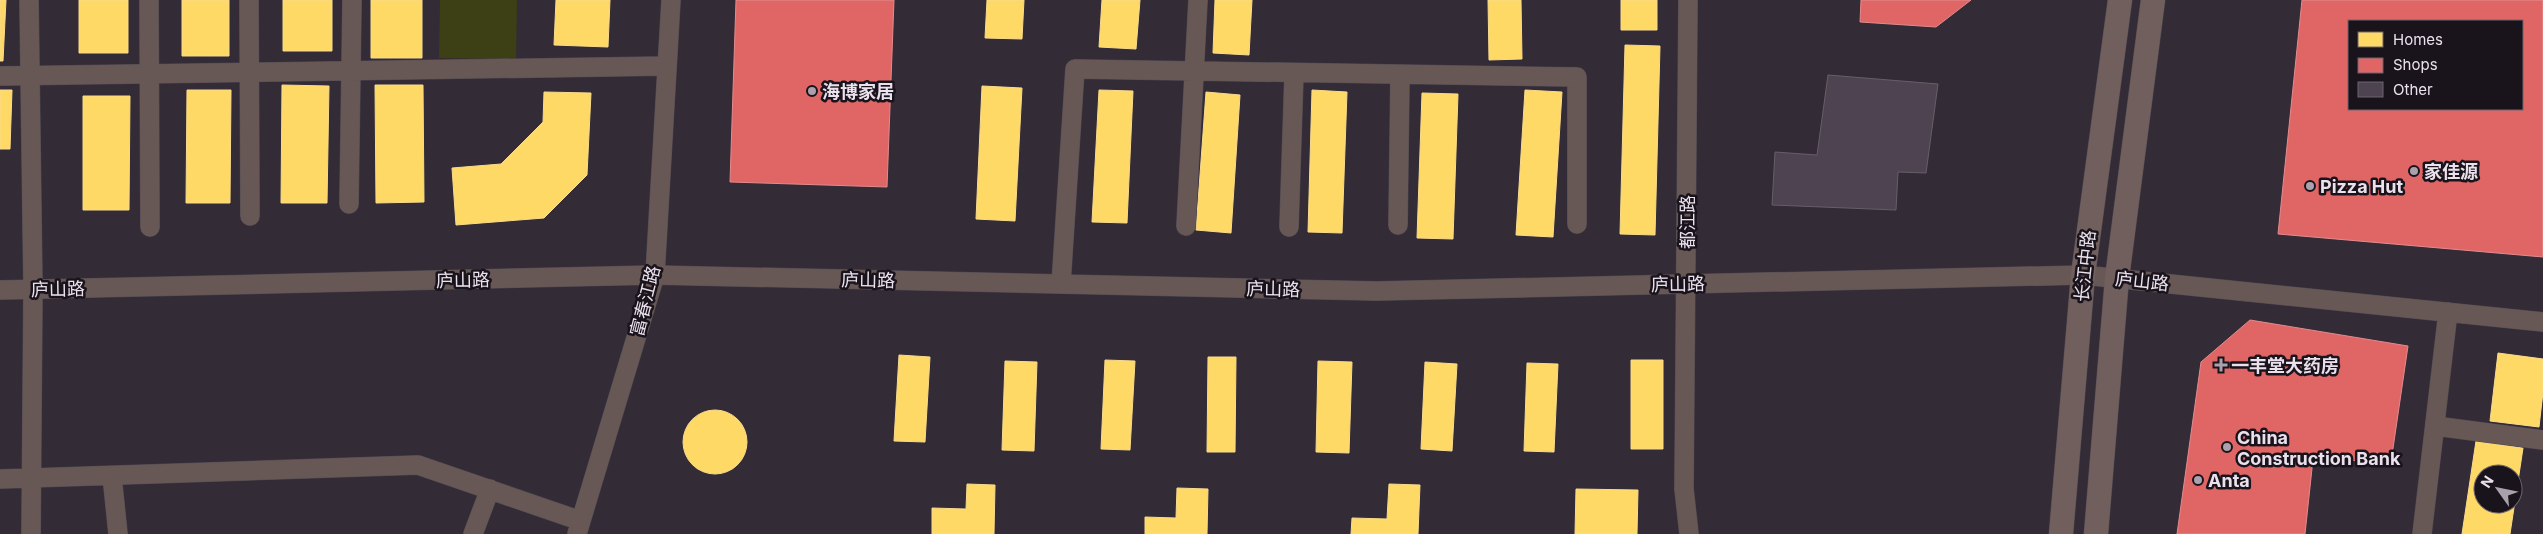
<svg xmlns="http://www.w3.org/2000/svg" width="2543" height="534" viewBox="0 0 2543 534" font-family="Inter,'Noto Sans SC',sans-serif">
  <style>
    .green { fill: #3d4015 }
    .homes { fill: #ffd966; stroke: #f9db8e; fill-rule: evenodd }
    .shops { fill: #e06666; stroke: #e38b8e; fill-rule: evenodd }
    .building { fill: #4e4451; stroke: #665f68 }
    .lines { fill: none; stroke-linecap: round; stroke-linejoin: round }
    .minor-casing { stroke: #4f4952; stroke-width: 20 }
    .major-casing { stroke: #4f4952; stroke-width: 25 }
    .minor { stroke: #675856; stroke-width: 19 }
    .major { stroke: #715f5e; stroke-width: 24 }
    .poi-dot { fill: #aaa1ad; stroke: #19131b; stroke-width: 2 }
    .labels { text-anchor: middle; dominant-baseline: central; stroke-width: 5; stroke-linejoin: round; paint-order: stroke }
    .poi-label { font-size: 18px; font-weight: bold; fill: #eae1ed; stroke: #19131b; text-anchor: start }
    .street-label { font-size: 18px; fill: #eae1ed; stroke: #19131b }
  </style>
  <rect width="100%" height="100%" fill="#332b35"/>
  <!-- green -->
  <path class="green" d="M440,0H517L516,59L439,58Z"/>
  <!-- homes -->
  <path class="homes" d="M0,0H6L3,61H0Z
    M79,0H128V53H79Z
    M182,0H229V56H182Z
    M283,0H332V51H283Z
    M371,0H422V58H371Z
    M556,0H610L608,47L554,45Z
    M987,0H1024L1022,39L985,38Z
    M1102,0H1140L1136,49L1099,47Z
    M1215,0H1252L1249,55L1213,53Z
    M1488,0H1521L1522,59L1489,60Z
    M1621,0H1657V30H1621Z
    M1625,45L1660,46L1655,235L1620,234Z
    M282,85L329,86L327,203H281Z
    M375,85H423L424,202L376,203Z
    M982,86L1022,88L1015,221L976,219Z
    M0,90H12L10,149H0Z
    M187,90H231L230,203H186Z
    M1099,90L1133,91L1127,223L1092,222Z
    M1312,90L1347,92L1342,233L1308,232Z
    M1525,90L1562,92L1553,237L1516,235Z
    M544,92L591,93L587,175L544,218L456,225L452,168L501,164L543,122Z
    M1206,92L1240,95L1231,233L1196,230Z
    M1422,93L1458,94L1453,239L1417,238Z
    M83,96H130L129,210H83Z
    M2498,353L2543,359V392L2539,427L2490,421Z
    M899,355L930,357L925,442L894,441Z
    M1208,357H1236L1235,452H1207Z
    M1105,360L1135,361L1130,450L1101,449Z
    M1631,360H1663V449H1631Z
    M1005,361L1037,362L1034,451L1002,450Z
    M1318,361L1352,362L1349,453L1316,452Z
    M1425,362L1457,364L1452,451L1421,449Z
    M1527,363L1558,364L1554,452L1524,451Z
    M683 442a32 32 0 1 1 64 0a32 32 0 1 1-64 0Z
    M2476,441L2523,448L2510,534H2462ZM2483,474H2513V504H2483Z
    M967,484L995,485L994,534H932V508L966,509Z
    M1389,484L1420,485L1418,534H1351L1352,518L1387,519Z
    M1177,488L1208,489L1207,534H1145V517L1176,518Z
    M1576,489L1638,490L1637,534H1575Z"/>
  <!-- shops -->
  <path class="shops" d="M736,0H894L887,187L730,182Z
    M1861,0H1971L1936,27L1860,22Z
    M2302,0H2543V257L2278,234ZM2349,21H2522V109H2349Z
    M2250,320L2408,346L2391,462L2313,459L2305,534H2177L2201,362Z"/>
  <!-- building -->
  <path class="building" d="M1828,75L1938,84L1926,173L1898,172L1896,210L1772,205L1775,152L1817,155Z"/>
  <g class="lines">
    <defs>
      <path id="minor" d="M29,0L33,289L31,534
        M149,0L150,227
        M249,0L250,216
        M1688,0L1684,489L1689,534
        M0,76L667,66
        M349,204L352,0
        M1398,225L1400,75
        M1186,226L1198,0
        M1289,227L1294,74
        M1061,284L1075,69L1577,77V224
        M0,290L655,275L1377,291L2083,275L2543,322
        M2435,426L2543,440
        M112,476L118,534
        M0,479L418,465L581,521
        M473,534L490,489
        M577,534L655,275L671,0
        M2422,534L2448,312"/>
      <path id="major" d="M2061,534L2083,275L2120,0
        M2096,534L2117,278L2153,0"/>
    </defs>
    <!-- minor casing -->
    <use href="#minor" class="minor-casing"/>
    <!-- major casing -->
    <use href="#major" class="major-casing"/>
    <!-- minor -->
    <use href="#minor" class="minor"/>
    <!-- major -->
    <use href="#major" class="major"/>
  </g>
  <!-- markers -->
  <g class="poi-dot">
    <circle cx="812" cy="91" r="5"/>
    <circle cx="2414" cy="171" r="5"/>
    <circle cx="2310" cy="186" r="5"/>
    <path d="M2218.5 357.5h5v5h5v5h-5v5h-5v-5h-5v-5h5z"/>
    <circle cx="2227" cy="447" r="5"/>
    <circle cx="2198" cy="480" r="5"/>
  </g>
  <g class="labels">
    <!-- poi labels -->
    <g class="poi-label">
      <text x="822" y="91">海博家居</text>
      <text x="2424" y="171">家佳源</text>
      <text x="2320" y="186">Pizza Hut</text>
      <text x="2231" y="365">一丰堂大药房</text>
      <text x="2237" y="437">China<tspan x="2237" dy="21">Construction Bank</tspan></text>
      <text x="2208" y="480">Anta</text>
    </g>
    <!-- street labels -->
    <g class="street-label">
      <text transform="translate(1687 222) rotate(-90)">都江路</text>
      <text transform="translate(2085 266) rotate(-84)">长江中路</text>
      <text transform="translate(463 280) rotate(-1)">庐山路</text>
      <text transform="translate(868 280) rotate(1)">庐山路</text>
      <text transform="translate(2142 281) rotate(6)">庐山路</text>
      <text transform="translate(1678 284) rotate(-1)">庐山路</text>
      <text transform="translate(58 289) rotate(-1)">庐山路</text>
      <text transform="translate(1273 289) rotate(1)">庐山路</text>
      <text transform="translate(645 301) rotate(-76)">富春江路</text>
    </g>
  </g>
  <!-- legend -->
  <rect x="2348" y="20" width="175" height="90" fill="#19131b" stroke="#6d656f"/>
  <rect x="2358" y="32" width="25" height="15" fill="#ffd966" stroke="#6d656f"/>
  <text x="2393" y="45" font-size="15" fill="#eae1ed">Homes</text>
  <rect x="2358" y="58" width="25" height="15" fill="#e06666" stroke="#6d656f"/>
  <text x="2393" y="70" font-size="15" fill="#eae1ed">Shops</text>
  <rect x="2358" y="82" width="25" height="15" fill="#4e4451" stroke="#6d656f"/>
  <text x="2393" y="95" font-size="15" fill="#eae1ed">Other</text>
  <!-- north arrow -->
  <g transform="translate(2498 489) rotate(303)"><circle r="24" fill="#19131b" stroke="#6d656f"/>
  <path d="M0-4L9 19L0 12L-9 19Z" fill="#aaa1ad"/>
  <text y="-8" font-size="14" font-weight="bold" text-anchor="middle" fill="#eae1ed">N</text>
  </g>
</svg>
